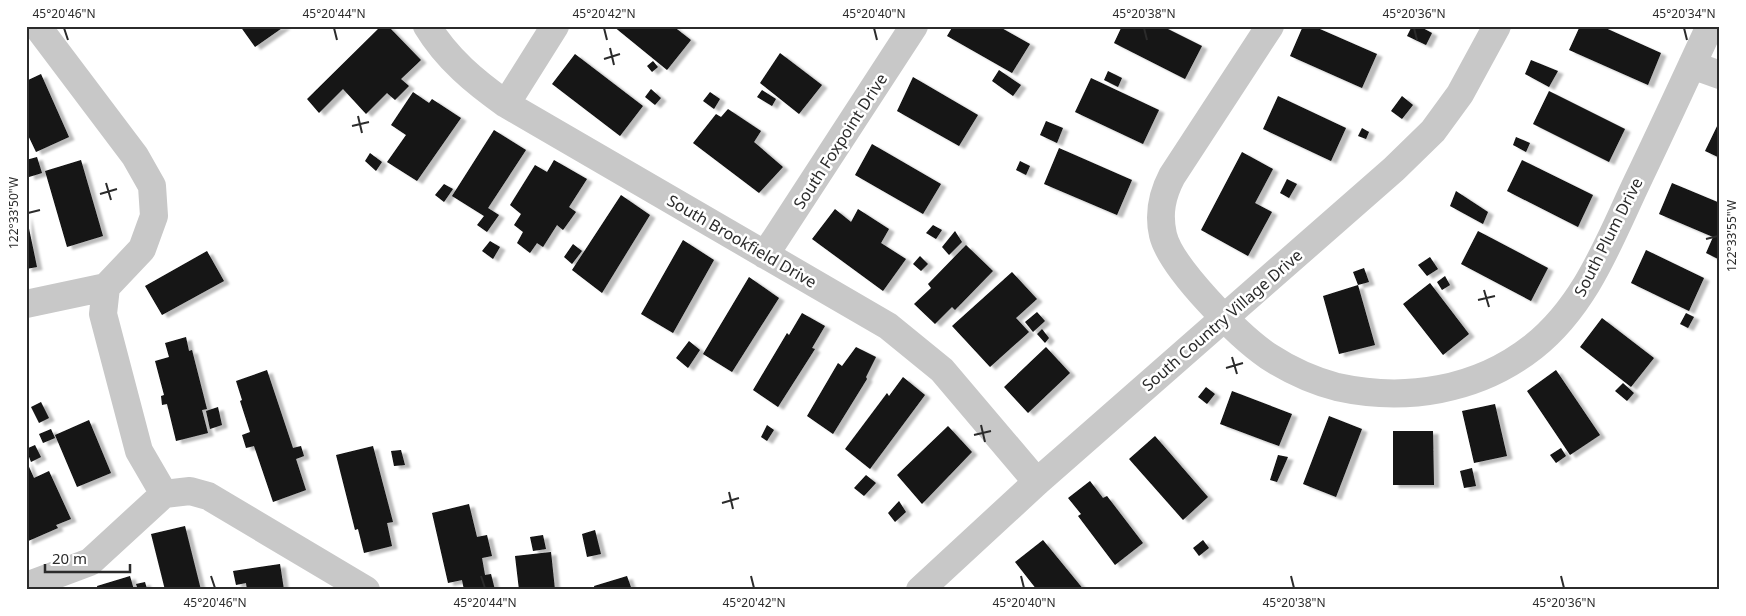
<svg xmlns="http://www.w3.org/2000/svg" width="1746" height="616" viewBox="0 0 1746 616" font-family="'Noto Sans',sans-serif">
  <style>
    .building { fill: #121212; filter: url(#shadow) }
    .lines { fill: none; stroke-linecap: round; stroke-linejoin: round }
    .minor { stroke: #c8c8c8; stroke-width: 28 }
    .ticks { fill: none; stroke: #2b2b2b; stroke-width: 2 }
    .labels { text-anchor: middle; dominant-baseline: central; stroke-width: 5; stroke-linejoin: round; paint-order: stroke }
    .street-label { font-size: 16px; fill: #2b2b2b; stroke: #fff }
    .neatline { fill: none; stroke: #2b2b2b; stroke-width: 2 }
    .ticks-label { font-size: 12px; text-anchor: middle; fill: #2b2b2b }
  </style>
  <defs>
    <filter id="shadow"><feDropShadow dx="5.5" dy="3" stdDeviation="1" flood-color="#0004"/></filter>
  </defs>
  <rect width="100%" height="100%" fill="#fff"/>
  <!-- building -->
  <path class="building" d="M240,26H285L255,47Z
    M381,26H388L421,60L401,79L409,86L395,100L387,93L366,114L343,89L319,113L307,99Z
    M613,26H673L691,40L667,70Z
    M953,26H998L1030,44L1012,73L947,36Z
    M1122,26H1162L1202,46L1185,79L1114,43Z
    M1303,26H1313L1377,54L1362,88L1290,56Z
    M1412,26H1419L1432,33L1426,45L1407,36Z
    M1580,26H1601L1661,53L1648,85L1569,50Z
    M780,53L822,85L799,114L760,83Z
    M575,54L643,106L620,136L552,84Z
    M1531,60L1558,71L1549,87L1525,74Z
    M653,61L658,67L652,72L647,66Z
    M999,70L1021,85L1013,96L992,81Z
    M1108,71L1122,78L1118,87L1104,80Z
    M41,74L69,137L36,152L26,131V81Z
    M913,77L978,115L959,146L897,111Z
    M1091,78L1159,110L1143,144L1075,112Z
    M651,89L661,98L655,105L645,97Z
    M762,90L776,99L772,106L757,97Z
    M1549,91L1625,129L1609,162L1533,124Z
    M413,92L429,103L432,99L461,118L417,181L387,162L406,135L391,125Z
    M710,92L720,99L714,109L703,101Z
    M1278,96L1346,128L1331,161L1263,129Z
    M1402,96L1413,105L1402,119L1391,111Z
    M728,109L761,131L754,142L783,167L759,193L693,143L716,114L721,117Z
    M1720,120V158L1705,151Z
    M1046,121L1063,128L1057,143L1040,135Z
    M1362,128L1369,132L1366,139L1358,136Z
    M494,130L526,150L488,208L499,215L487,232L477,225L484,216L452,196Z
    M1516,137L1530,143L1526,152L1513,145Z
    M872,144L941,184L923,214L855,175Z
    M1059,148L1132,180L1117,215L1044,184Z
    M1242,152L1273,169L1255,203L1272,212L1248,256L1201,230Z
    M370,153L382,162L376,171L365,161Z
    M37,157L42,173L29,177L26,160Z
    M81,160L103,236L67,247L45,171Z
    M554,160L587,179L569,207L576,212L563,230L557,225L543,247L537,243L530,253L517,243L523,232L514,225L521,214L510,205L535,165L547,172Z
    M1522,160L1593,195L1578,227L1507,191Z
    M1020,161L1030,166L1026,175L1016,170Z
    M1287,179L1297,184L1289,198L1280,193Z
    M1672,183L1720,203V260L1706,253L1713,237L1659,214Z
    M444,184L453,189L444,202L435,195Z
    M1456,191L1488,212L1483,224L1450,206Z
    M621,195L650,215L602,293L572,270Z
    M835,209L851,222L858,209L889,229L881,243L906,259L883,291L812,239Z
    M26,214L37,267L26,269Z
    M933,225L942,230L936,239L926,233Z
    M955,231L962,242L949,255L942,247Z
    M1478,231L1548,268L1531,301L1461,264Z
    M683,240L714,260L673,333L641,314Z
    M490,241L500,247L493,259L482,251Z
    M573,244L582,251L572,264L564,257Z
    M966,245L993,271L955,310L952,307L935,324L914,304L931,288L928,284Z
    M1646,250L1704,278L1689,311L1631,283Z
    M207,251L224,281L162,315L145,286Z
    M920,256L928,264L921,271L913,264Z
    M1430,257L1438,269L1427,276L1418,265Z
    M1364,268L1369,282L1358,285L1375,345L1339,354L1323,296L1358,285L1353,272Z
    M1012,272L1037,299L1016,318L1029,332L990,367L952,326Z
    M1445,276L1450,285L1442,290L1437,282Z
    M749,277L779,298L732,372L703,354Z
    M1430,283L1469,334L1443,355L1403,304Z
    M1037,312L1045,321L1033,332L1025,322Z
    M802,313L825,326L812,348L815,349L778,407L753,390L787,333L789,335Z
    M1686,313L1694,317L1688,328L1680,324Z
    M1602,318L1654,358L1631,387L1580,347Z
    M1042,329L1049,338L1045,343L1037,334Z
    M186,337L189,351L192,350L207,409L202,410L208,433L176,441L167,404L162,405L161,396L164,395L155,361L169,357L165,343Z
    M689,341L700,350L688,368L676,358Z
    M856,347L876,357L866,377L867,379L833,434L807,416L838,363L842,366Z
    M1046,347L1070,373L1028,413L1004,387Z
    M267,370L293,448L301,446L304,456L296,459L306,490L273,502L254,446L246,448L242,435L250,432L240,401L242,400L236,381Z
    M1556,370L1600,435L1570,455L1527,391Z
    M903,377L925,395L870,469L845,449L887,393L889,396Z
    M1623,383L1634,393L1627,401L1615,391Z
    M1206,387L1215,394L1207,404L1198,397Z
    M1232,391L1292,414L1279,446L1220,424Z
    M41,402L49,418L39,423L31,407Z
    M1495,404L1507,456L1474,463L1462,411Z
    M218,407L222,425L210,429L206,411Z
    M1329,416L1362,429L1336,497L1303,484Z
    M89,420L111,473L77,487L55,435Z
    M767,425L774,430L767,441L761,437Z
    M948,426L972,452L922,504L897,475Z
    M51,429L55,438L43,443L39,434Z
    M1393,431H1433L1434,485H1393Z
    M1155,436L1208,497L1183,520L1129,459Z
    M35,445L41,457L31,462L26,449Z
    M373,446L393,522L387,523L392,546L364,553L358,529L355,530L336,455Z
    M1561,448L1566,456L1556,463L1550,455Z
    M401,450L405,465L394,466L391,451Z
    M1278,455L1288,457L1277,482L1270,480Z
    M26,460L34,478L49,471L71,519L56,525L58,528L26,542Z
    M1472,468L1476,486L1464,488L1460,471Z
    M866,475L876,483L864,496L854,488Z
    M1090,481L1103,498L1107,496L1143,543L1115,565L1078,516L1081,514L1068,498Z
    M899,501L906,512L895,522L888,513Z
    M469,504L477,537L487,535L492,556L482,558L485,575L491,574L495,590H464L462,580L448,583L432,513Z
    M185,526L201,590H165L151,534Z
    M595,530L601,554L587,557L582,534Z
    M543,535L546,549L533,551L530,537Z
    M1043,540L1084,590H1037L1015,562Z
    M1203,540L1209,548L1199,556L1193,548Z
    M551,552L555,590H519L515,556Z
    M280,564L284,590H247L246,583L236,585L233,571Z
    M130,576L134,590H98L97,586Z
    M627,576L632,590H595L594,586Z
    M145,582L147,589L138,590L136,584Z"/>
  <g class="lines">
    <!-- minor -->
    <path class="minor" d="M37,26L135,156L152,186L154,216L142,249L106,287L103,314L139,451L164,494
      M427,26C447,59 475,82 506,104L888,326L942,370L1037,482
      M1270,26L1172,176C1162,195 1158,213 1163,235C1171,268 1239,336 1268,356C1288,369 1314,381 1337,387C1405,402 1477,391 1533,347C1586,305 1609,241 1637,182C1662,130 1686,78 1710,26
      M1692,65L1720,75
      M506,104L555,26
      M765,255L914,26
      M26,304L106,287
      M164,494L190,491L208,496L366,590
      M26,586L90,562L164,494
      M920,590L1037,482L1394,169L1433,131L1460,94L1497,26"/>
  </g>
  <!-- ticks -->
  <path class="ticks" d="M64,28L68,40M334,28L337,40M604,28L607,40M874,28L877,40M1144,28L1147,40M1414,28L1417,40M1684,28L1687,40M610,48L614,65M604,59L620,54M358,116L362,133M352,126L369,122M106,183L111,200M100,194L117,189M28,213L40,210M1706,239L1718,236M1484,290L1489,307M1478,300L1495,296M1232,357L1237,374M1226,368L1243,363M981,425L985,442M974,435L991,431M729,492L733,509M722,503L739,498M211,576L215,588M481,576L485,588M751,576L754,588M1021,576L1024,588M1291,576L1294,588M1561,576L1564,588"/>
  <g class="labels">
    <!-- street labels -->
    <g class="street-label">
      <text transform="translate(840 141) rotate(-57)">South Foxpoint Drive</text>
      <text transform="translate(1608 237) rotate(-63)">South Plum Drive</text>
      <text transform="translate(742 241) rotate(30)">South Brookfield Drive</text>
      <text transform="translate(1222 320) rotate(-41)">South Country Village Drive</text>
    </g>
  </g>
  <!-- border -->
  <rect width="1746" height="616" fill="none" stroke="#ffffff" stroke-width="55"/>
  <!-- scale -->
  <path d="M45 564v8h85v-8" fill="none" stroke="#2b2b2b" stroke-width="2.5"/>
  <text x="52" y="564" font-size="15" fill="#2b2b2b" stroke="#ffffff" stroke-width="4" paint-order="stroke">20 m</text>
  <rect x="28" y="28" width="1690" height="560" class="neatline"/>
  <g class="ticks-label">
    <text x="64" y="18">45°20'46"N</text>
    <text x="334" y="18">45°20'44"N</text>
    <text x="604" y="18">45°20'42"N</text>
    <text x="874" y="18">45°20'40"N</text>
    <text x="1144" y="18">45°20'38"N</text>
    <text x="1414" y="18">45°20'36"N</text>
    <text x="1684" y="18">45°20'34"N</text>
    <text transform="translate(14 213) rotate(-90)" y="4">122°33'50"W</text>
    <text transform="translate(1732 236) rotate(-90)" y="4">122°33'55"W</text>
    <text x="215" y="607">45°20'46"N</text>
    <text x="485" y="607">45°20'44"N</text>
    <text x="754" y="607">45°20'42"N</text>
    <text x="1024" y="607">45°20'40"N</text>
    <text x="1294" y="607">45°20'38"N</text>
    <text x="1564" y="607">45°20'36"N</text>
  </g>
</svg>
